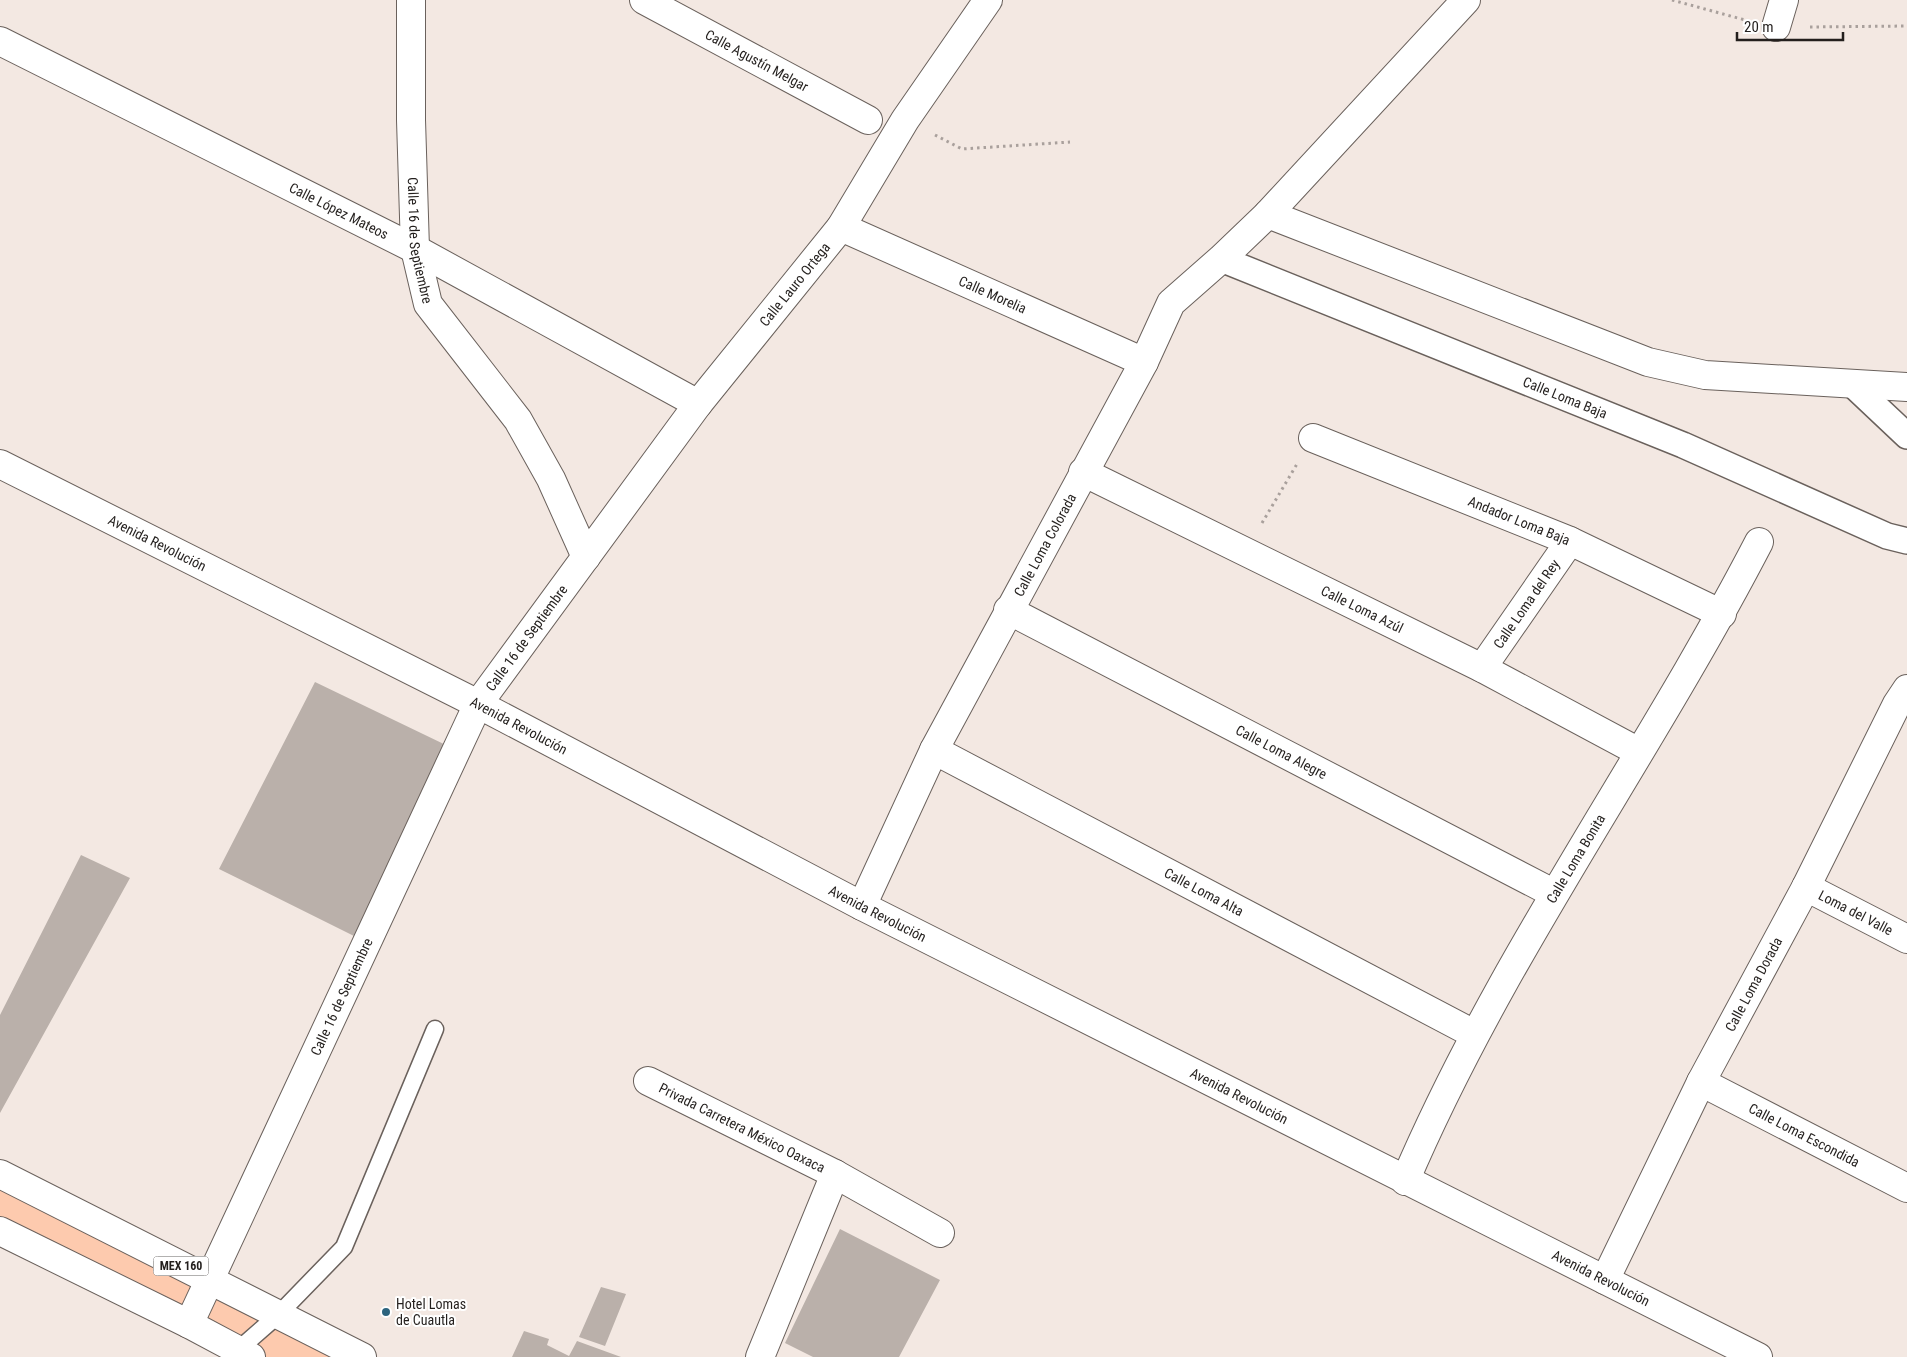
<svg xmlns="http://www.w3.org/2000/svg" width="1907" height="1357" viewBox="0 0 1907 1357" font-family="'Roboto Condensed',sans-serif">
  <style>
    .green { fill: #fdcaae }
    .building { fill: #bab0aa }
    .lines { fill: none; stroke-linecap: round; stroke-linejoin: round }
    .service-casing { stroke: #6a615c; stroke-width: 19 }
    .pedestrian-casing { stroke: #6a615c; stroke-width: 28 }
    .minor-casing { stroke: #6a615c; stroke-width: 30 }
    .primary-casing { stroke: #6a615c; stroke-width: 30 }
    .path { stroke: #a9a09c; stroke-width: 3; stroke-dasharray: 2.5 4; stroke-linecap: butt }
    .service { stroke: #fff; stroke-width: 16 }
    .pedestrian { stroke: #fff; stroke-width: 25 }
    .minor { stroke: #fff; stroke-width: 28 }
    .primary { stroke: #fff; stroke-width: 28 }
    .poi-dot { fill: #2c647e; stroke: #fff; stroke-width: 2 }
    .labels { text-anchor: middle; dominant-baseline: central; stroke-width: 4; stroke-linejoin: round; paint-order: stroke }
    .shield { fill: #fff; stroke: #656261; stroke-width: 1 }
    .shield-label { font-size: 12px; font-weight: bold; fill: #231f1d }
    .street-label { font-size: 14px; fill: #231f1d; stroke: #fff }
    .poi-label { font-size: 14px; fill: #231f1d; stroke: #fff; text-anchor: start }
  </style>
  <rect width="100%" height="100%" fill="#f3e8e2"/>
  <!-- green -->
  <path class="green" d="M0,1174L362,1357H251L0,1231Z"/>
  <!-- building -->
  <path class="building" d="M315,682L450,747L356,937L219,869Z
    M81,855L130,878L0,1113V1015Z
    M840,1229L940,1280L899,1357H813L785,1343Z
    M601,1287L626,1294L605,1346L579,1337Z
    M524,1331L549,1339L547,1345L569,1356L577,1341L621,1357H512Z"/>
  <g class="lines">
    <defs>
      <path id="service" d="M238,1350L278,1315L344,1247L435,1029"/>
      <g id="pedestrian">
        <path id="s1" d="M1221,259L1683,445L1887,536L1907,541"/>
        <path d="M1854,386L1907,436"/>
      </g>
      <g id="minor">
        <path id="s2" d="M411,0V120L415,249L428,304L518,420L551,479L586,557"/>
        <path id="s3" d="M644,0L868,120"/>
        <path d="M1776,27L1784,0"/>
        <path id="s4" d="M0,41L415,249L698,404"/>
        <path d="M1268,214L1648,362L1705,375L1907,387"/>
        <path id="s5" d="M841,227L1144,362"/>
        <path id="s6" d="M1313,438L1570,541L1722,614"/>
        <path id="s7" d="M0,464L478,704L862,906L1758,1357"/>
        <path id="s8" d="M1083,472L1482,668L1639,752"/>
        <path id="s9" d="M1008,610L1553,893"/>
        <path id="s10" d="M1482,668L1570,541"/>
        <path id="s11" d="M934,750L1474,1034"/>
        <path id="s12" d="M1806,887L1907,939"/>
        <path id="s13" d="M862,906L934,750L1144,362L1171,303L1221,259L1268,214L1466,0"/>
        <path id="s14" d="M648,1081L835,1174L940,1233"/>
        <path id="s15" d="M1701,1082L1907,1188"/>
        <path id="s16" d="M1405,1181C1501,956 1647,758 1759,542"/>
        <path id="s17" d="M1605,1280L1701,1082L1806,887L1897,704L1907,689"/>
        <path id="s18" d="M189,1324L478,704L698,404L841,227L905,120L988,0"/>
        <path d="M760,1357L835,1174"/>
      </g>
      <path id="primary" d="M0,1174L362,1357
        M0,1231L189,1324L251,1357"/>
    </defs>
    <!-- service casing -->
    <use href="#service" class="service-casing"/>
    <!-- pedestrian casing -->
    <use href="#pedestrian" class="pedestrian-casing"/>
    <!-- minor casing -->
    <use href="#minor" class="minor-casing"/>
    <!-- primary casing -->
    <use href="#primary" class="primary-casing"/>
    <!-- path -->
    <path class="path" d="M1672,0L1745,20
      M1810,27L1907,26
      M935,135L962,149L1070,142
      M1262,523L1297,464"/>
    <!-- service -->
    <use href="#service" class="service"/>
    <!-- pedestrian -->
    <use href="#pedestrian" class="pedestrian"/>
    <!-- minor -->
    <use href="#minor" class="minor"/>
    <!-- primary -->
    <use href="#primary" class="primary"/>
  </g>
  <!-- markers -->
  <circle class="poi-dot" cx="386" cy="1312" r="5"/>
  <g class="labels">
    <!-- shield labels -->
    <rect class="shield" x="153.5" y="1256.5" width="55" height="19" rx="4"/>
    <g class="shield-label">
      <text x="181" y="1266">MEX 160</text>
    </g>
    <!-- street labels -->
    <g class="street-label">
      <text stroke="none"><textPath href="#s3" startOffset="128">Calle Agustín Melgar</textPath></text>
      <text stroke="none"><textPath href="#s4" startOffset="379">Calle López Mateos</textPath></text>
      <text stroke="none"><textPath href="#s2" startOffset="241">Calle 16 de Septiembre</textPath></text>
      <text stroke="none"><textPath href="#s18" startOffset="1210">Calle Lauro Ortega</textPath></text>
      <text stroke="none"><textPath href="#s5" startOffset="166">Calle Morelia</textPath></text>
      <text stroke="none"><textPath href="#s1" startOffset="371">Calle Loma Baja</textPath></text>
      <text stroke="none"><textPath href="#s6" startOffset="222">Andador Loma Baja</textPath></text>
      <text stroke="none"><textPath href="#s7" startOffset="176">Avenida Revolución</textPath></text>
      <text stroke="none"><textPath href="#s13" startOffset="405">Calle Loma Colorada</textPath></text>
      <text stroke="none"><textPath href="#s10" startOffset="78">Calle Loma del Rey</textPath></text>
      <text stroke="none"><textPath href="#s8" startOffset="311">Calle Loma Azúl</textPath></text>
      <text stroke="none"><textPath href="#s18" startOffset="766">Calle 16 de Septiembre</textPath></text>
      <text stroke="none"><textPath href="#s7" startOffset="581">Avenida Revolución</textPath></text>
      <text stroke="none"><textPath href="#s9" startOffset="308">Calle Loma Alegre</textPath></text>
      <text stroke="none"><textPath href="#s16" startOffset="365">Calle Loma Bonita</textPath></text>
      <text stroke="none"><textPath href="#s11" startOffset="305">Calle Loma Alta</textPath></text>
      <text stroke="none"><textPath href="#s7" startOffset="986">Avenida Revolución</textPath></text>
      <text stroke="none"><textPath href="#s12" startOffset="56">Loma del Valle</textPath></text>
      <text stroke="none"><textPath href="#s17" startOffset="331">Calle Loma Dorada</textPath></text>
      <text stroke="none"><textPath href="#s18" startOffset="361">Calle 16 de Septiembre</textPath></text>
      <text stroke="none"><textPath href="#s7" startOffset="1391">Avenida Revolución</textPath></text>
      <text stroke="none"><textPath href="#s14" startOffset="105">Privada Carretera México Oaxaca</textPath></text>
      <text stroke="none"><textPath href="#s15" startOffset="116">Calle Loma Escondida</textPath></text>
      <text stroke="none"><textPath href="#s7" startOffset="1796">Avenida Revolución</textPath></text>
    </g>
    <!-- poi labels -->
    <g class="poi-label">
      <text x="396" y="1304">Hotel Lomas<tspan x="396" dy="16">de Cuautla</tspan></text>
    </g>
  </g>
  <!-- scale -->
  <path d="M1737 32v8h106v-8" fill="none" stroke="#231f1d" stroke-width="2.5"/>
  <text x="1744" y="32" font-size="15" fill="#231f1d" stroke="#ffffff" stroke-width="4" paint-order="stroke">20 m</text>
</svg>
